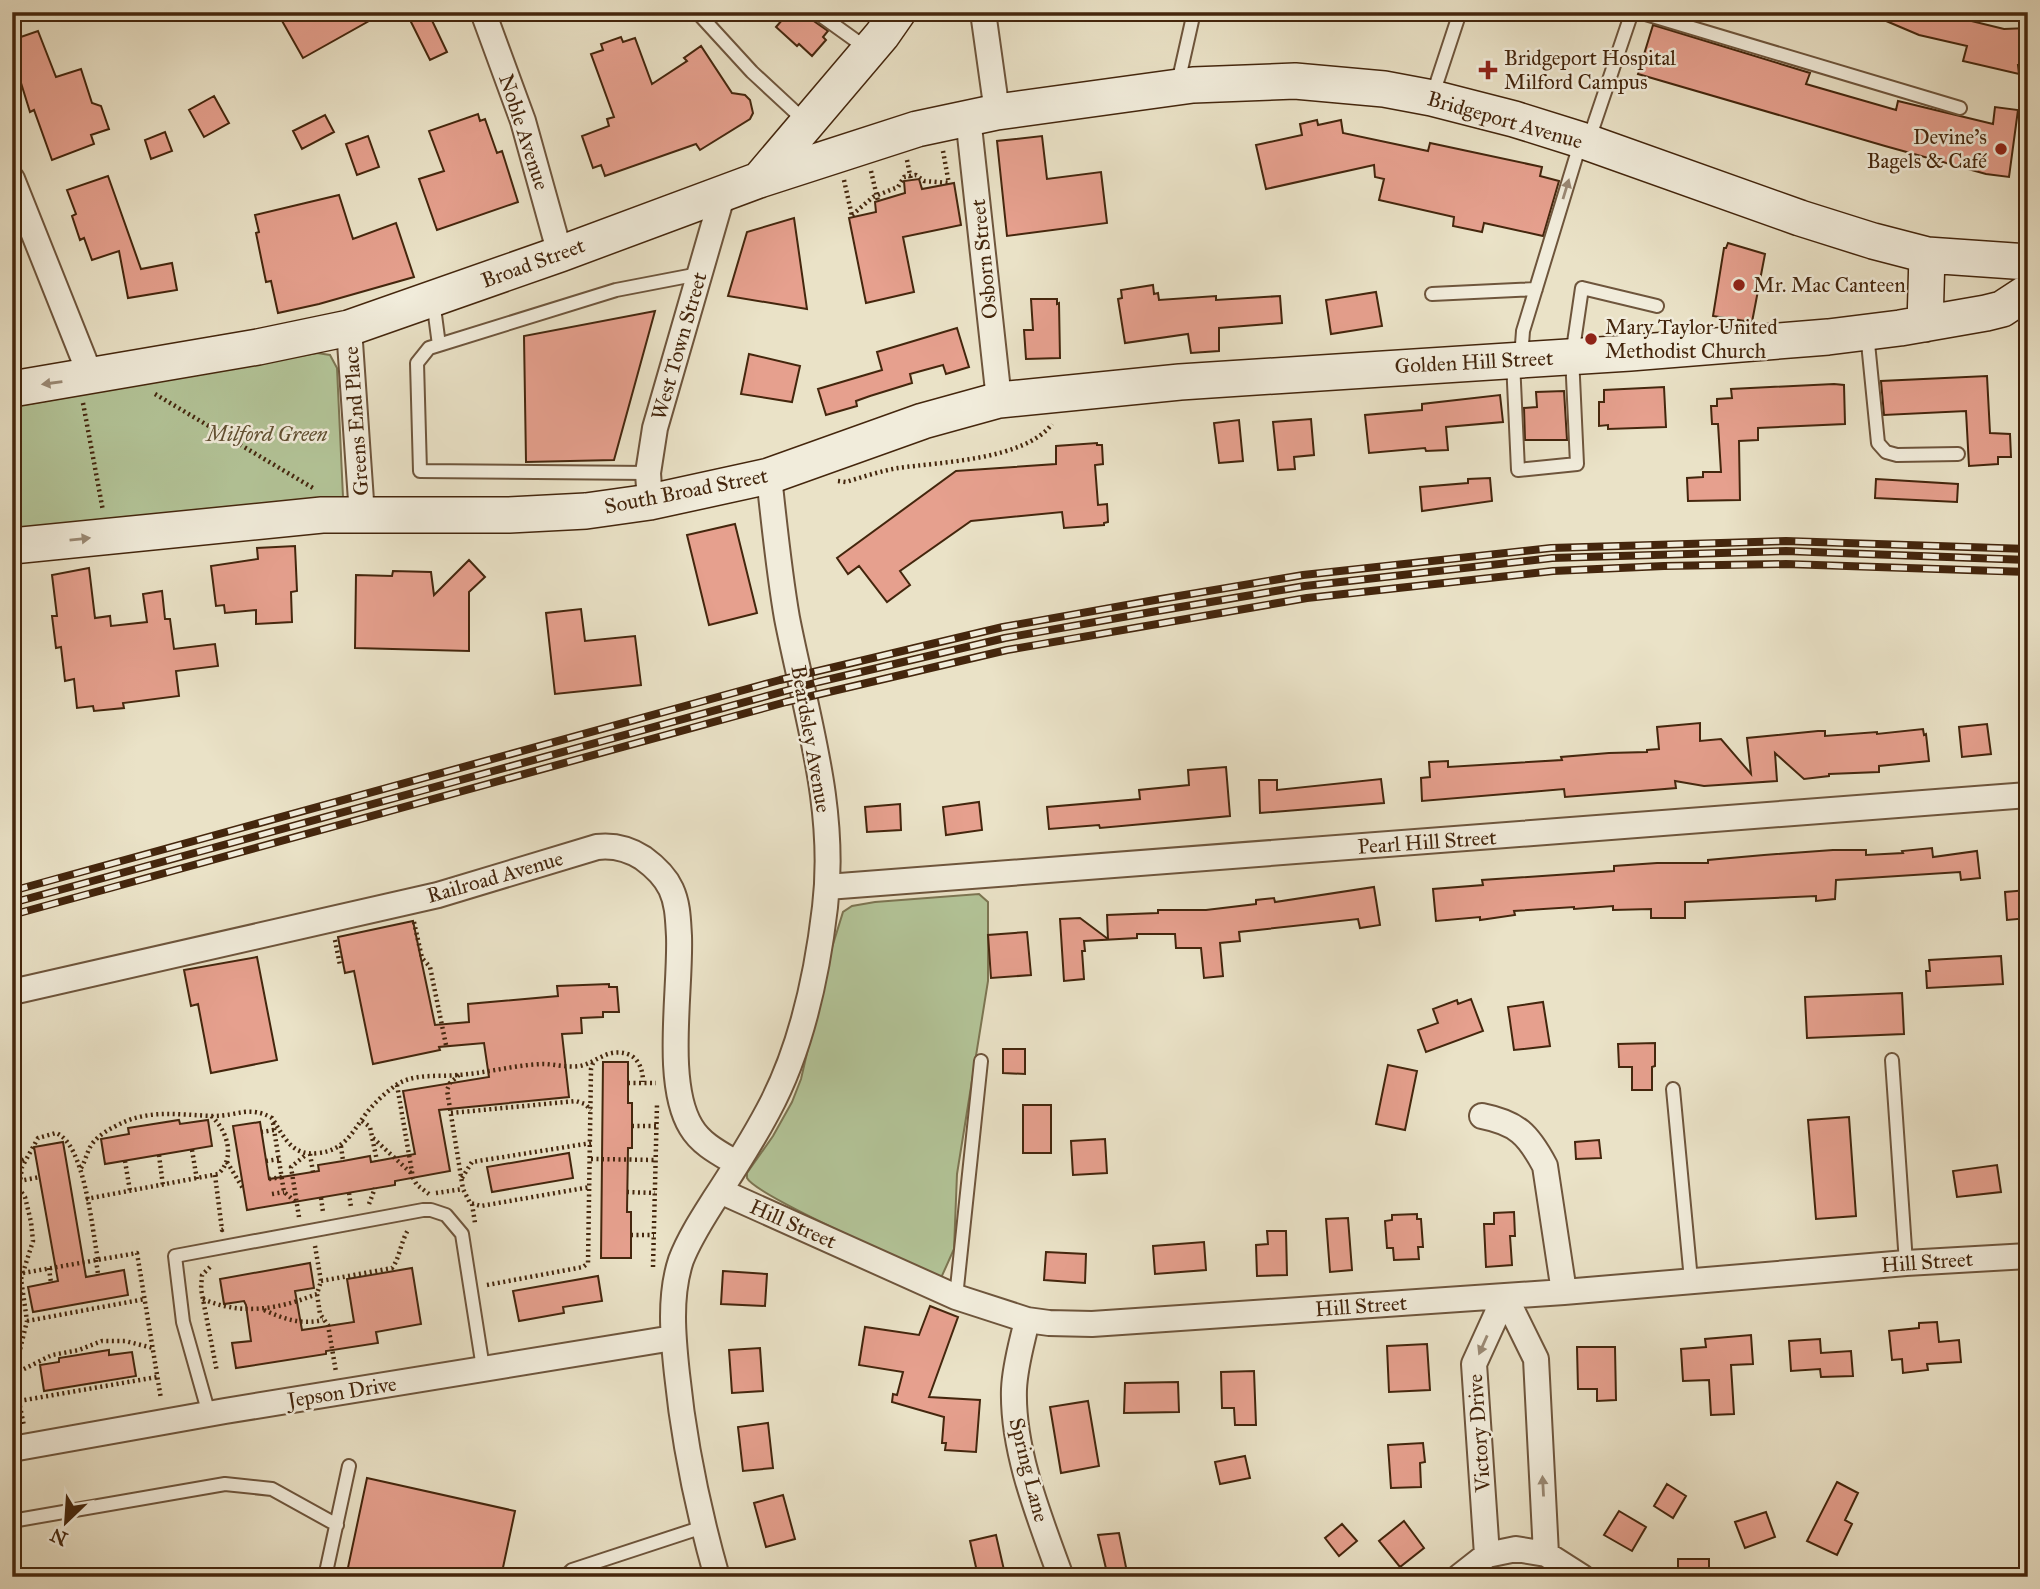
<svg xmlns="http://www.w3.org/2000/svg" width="2040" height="1589" viewBox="0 0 2040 1589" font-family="'IM FELL Great Primer',serif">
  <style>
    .green { fill: #b3c498; stroke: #7c7552; stroke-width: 2 }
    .building { fill: #e6a08e; stroke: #44260d; stroke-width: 2 }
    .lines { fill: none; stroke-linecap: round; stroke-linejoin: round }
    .lane-casing { stroke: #6e553c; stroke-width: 16 }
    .street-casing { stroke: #6e553c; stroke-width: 28 }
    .secondary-casing { stroke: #44260d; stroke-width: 38 }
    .path { stroke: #44260d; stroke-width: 4.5; stroke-dasharray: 2 3.5; stroke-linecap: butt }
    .lane { stroke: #f1ecdb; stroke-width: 12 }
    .street { stroke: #f1ecdb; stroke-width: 24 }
    .secondary { stroke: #f1ecdb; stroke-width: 35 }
    .rail-casing { stroke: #44260d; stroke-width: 8 }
    .rail { stroke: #f1ecdb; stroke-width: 5; stroke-dasharray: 16; stroke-linecap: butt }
    .oneway { fill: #9a8974 }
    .poi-dot { fill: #8f2418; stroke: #f1ecdb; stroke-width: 2.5 }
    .labels { text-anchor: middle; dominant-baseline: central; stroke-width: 5; stroke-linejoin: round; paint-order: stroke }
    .poi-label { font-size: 21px; fill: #44260d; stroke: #f1ecdb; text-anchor: start }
    .street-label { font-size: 21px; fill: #44260d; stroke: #f1ecdb }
    .park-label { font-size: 21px; font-style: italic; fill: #604e30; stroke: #f1ecdb }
  </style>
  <rect width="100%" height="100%" fill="#eae2c7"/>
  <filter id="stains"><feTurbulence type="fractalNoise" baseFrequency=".00286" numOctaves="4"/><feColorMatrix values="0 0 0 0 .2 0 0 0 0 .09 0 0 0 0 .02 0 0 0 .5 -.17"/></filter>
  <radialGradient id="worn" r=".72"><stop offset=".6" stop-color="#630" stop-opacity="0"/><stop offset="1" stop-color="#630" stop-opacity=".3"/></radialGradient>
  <!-- green -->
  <path class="green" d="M317,353L330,355L337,368L343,497L12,534V407Z
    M979,894L988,902V981L957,1174L954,1249L941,1278C912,1264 756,1196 747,1178V1173L773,1136L792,1102L801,1079L830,954L843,912L852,906L875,902Z"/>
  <!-- building -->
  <path class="building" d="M277,12H385L303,58Z
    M406,12H428L447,52L430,60Z
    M789,12H807L811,19L828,31L823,37L826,40L812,56L799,44L797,46L776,27Z
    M1865,12H1948L1947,15L2004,29L2028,28V65H2018L2019,74L1963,61L1967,46L1919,35Z
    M1653,25L1810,73L1806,84L1896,110L1898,101L1993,124L1995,107L2018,110L2009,177L1986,174L1885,146L1638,74Z
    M38,31L56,77L81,69L92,103L101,106L109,129L91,135L94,144L52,160L34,110L30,112L17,70L12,72V40Z
    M621,37L623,42L635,38L652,84L687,61L684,58L701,46L732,93L745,95L750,100L753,113L750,119L700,150L696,144L605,176L601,165L593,168L582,136L609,126L607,119L614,117L591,54L603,50L601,44Z
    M214,96L229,123L204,137L189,110Z
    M478,114L480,121L485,119L497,153L502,151L518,202L437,230L419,179L444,171L429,131Z
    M325,115L334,132L302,149L293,131Z
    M1317,120L1318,125L1341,120L1343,133L1428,151L1430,143L1542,167L1540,176L1559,181L1543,236L1484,223L1482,232L1453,226L1454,217L1379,200L1384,179L1375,177L1374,165L1266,189L1256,145L1302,135L1300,124Z
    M165,132L172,151L151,159L145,140Z
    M368,136L379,167L357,175L346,144Z
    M1042,136L1047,179L1101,172L1107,223L1007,236L997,141Z
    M108,176L141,269L172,263L177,290L128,298L119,251L92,260L84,238L80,240L72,216L76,214L67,190Z
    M919,179L922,189L954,183L961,225L903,237L914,292L866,303L849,218L876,212L875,202L905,193L904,181Z
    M339,195L353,239L396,223L414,277L319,304L278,313L271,281L266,282L256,233L259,232L255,215Z
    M794,218L807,309L728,296L747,232Z
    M1728,243L1765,254L1752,322L1713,316L1724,248H1726Z
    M1153,285L1154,294L1158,293L1159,300L1216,296V300L1280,296L1282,323L1219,328V351L1191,353L1188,334L1125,343L1118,299L1122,298L1121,290Z
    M1376,292L1382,326L1331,334L1326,300Z
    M1031,299H1057V304L1059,303L1060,358L1026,359L1024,330H1033Z
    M655,311L614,460L526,462L524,336Z
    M957,328L969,367L946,374L943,365L910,374L912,383L870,396L856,401L857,406L826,415L818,389L882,370L877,352Z
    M749,354L800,366L792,402L741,394Z
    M1987,376L1990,433L2010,434L2011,457H1998V464L1969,466L1966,411L1884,415L1881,381Z
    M1834,384L1844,385L1845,424L1758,428V440L1739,441L1740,500L1688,501L1687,478L1703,477V472H1721L1718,424H1712L1711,406H1717V399L1732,398L1731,389Z
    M1664,387L1666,427L1608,429V425L1599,426V402H1604V390Z
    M1564,391L1567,440H1525L1524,408L1537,407L1536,392Z
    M1500,395L1503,422L1446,427L1448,450L1426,451L1425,448L1369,453L1365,415L1422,410V404Z
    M1311,419L1314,455L1294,457L1295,469L1278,470L1273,422Z
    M1239,420L1243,461L1219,463L1214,423Z
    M1097,443V445H1102L1103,464L1095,465L1098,505L1107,504L1108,522L1104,523V525L1064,528L1062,512L971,521L900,571L910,585L887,602L859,566L848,574L837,558L956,471L1056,464V446Z
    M1490,478L1492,501L1422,511L1420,487L1468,483V479Z
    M1876,479L1958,484L1957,502L1875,498Z
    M735,524L757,613L709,625L687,535Z
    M295,546L297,591L291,592L292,622L256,624V610L225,613L224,605L216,606L211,566L258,559L257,548Z
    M469,560L485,577L469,592V651L355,648L356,575L392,576L393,571L431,572L434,595Z
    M89,568L95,618L110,616L111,626L147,622L143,594L162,591L165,619H170L174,649L215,644L218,666L176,671L179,696L123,703L124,708L94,711L93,706L77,708L74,679L65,681L61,647L56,648L52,616H57L52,575Z
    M581,609L585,641L635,636L641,685L555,694L546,613Z
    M1700,723V741L1721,739L1751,774L1747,738L1818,731H1825V736L1877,732V734L1923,729L1924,735L1926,734L1929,761L1879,766V772L1829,774V776L1804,779L1775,753L1777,781L1704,786L1675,781L1676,788L1653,790L1565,797L1564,789L1422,801L1421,778L1430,777L1429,762L1448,761V767L1562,760L1561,757L1609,753L1647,752V750L1659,749L1657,727Z
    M1987,724L1991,754L1962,757L1959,727Z
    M1226,767L1230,816L1100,828L1099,825L1049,829L1047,807L1140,799L1139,790L1189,785L1188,770Z
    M1381,779L1384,803L1260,813L1259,780H1277V790Z
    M979,802L982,830L946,835L943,807Z
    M900,804L901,830L867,832L865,807Z
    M1932,848L1933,857L1977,851L1980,878L1961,880L1960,872L1836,880L1835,899L1816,901V896L1685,902V918H1651V909L1613,910V906L1574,909V907L1514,911L1515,915L1480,920V917L1436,921L1433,889L1483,885L1482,880L1614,871V866L1657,863H1708V860L1764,855L1833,850H1866V855L1903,853L1902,851Z
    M1374,887L1380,925L1360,928L1358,919L1239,932L1240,941L1220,943L1223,976L1204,978L1201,948H1176L1175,934H1137V938L1084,941L1085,951H1082L1084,979L1064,981L1060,919L1080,918L1108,939L1107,915L1158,913V910H1206L1256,904V900L1274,898L1275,902Z
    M2028,890V918L2007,920L2005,892Z
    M413,921L435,1025L469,1022L468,1004L558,996L557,986L609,984V987H617L619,1012H603V1017L581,1018L582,1033L562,1034L569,1097L439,1110L450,1171L395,1181V1185L247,1210L233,1126L260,1122L269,1179L319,1171L318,1165L343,1161L370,1156L371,1162L415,1154L403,1091L489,1077L484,1043L439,1047L440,1050L373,1064L354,971L345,973L338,937Z
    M1027,932L1031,975L991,978L988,935Z
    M2001,956L2003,984L1927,988L1926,971H1930L1929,960Z
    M257,957L277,1060L211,1073L198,1004L191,1006L184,970Z
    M1902,993L1904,1034L1807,1038L1805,997Z
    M1471,999L1483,1031L1426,1052L1418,1030L1438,1023L1433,1009L1457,1000L1458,1004Z
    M1543,1002L1550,1046L1514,1050L1508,1007Z
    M1655,1043V1066L1652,1067V1090H1632V1067H1619L1618,1044Z
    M1003,1049H1025V1074L1003,1073Z
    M603,1062H628V1103H632V1148H628L627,1212H631V1258H601Z
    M1388,1065L1417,1071L1405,1130L1376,1124Z
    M1023,1105H1051V1153H1023Z
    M1849,1117L1856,1216L1816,1219L1808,1120Z
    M179,1120L180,1124L208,1120L212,1146L105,1164L101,1139L129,1134L128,1128Z
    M1105,1139L1107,1173L1073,1175L1071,1141Z
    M1599,1140L1601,1158L1576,1159L1575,1142Z
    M63,1142L86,1277L124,1270L128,1295L33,1312L28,1287L58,1281L34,1147Z
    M569,1153L573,1178L492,1192L487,1167Z
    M1997,1165L2001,1192L1957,1197L1953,1171Z
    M1514,1212L1515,1236H1510L1512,1265L1486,1267L1484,1224H1494V1213Z
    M1417,1214V1219H1421L1423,1247H1418L1419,1259L1394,1260L1393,1248H1387L1385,1221L1392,1220V1215Z
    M1348,1218L1352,1270L1330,1272L1326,1219Z
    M1267,1231H1286L1287,1275L1257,1276L1256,1245L1268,1244Z
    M1204,1242L1206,1270L1155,1274L1153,1246Z
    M1046,1252L1086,1254L1085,1283L1044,1280Z
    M310,1263L314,1288L295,1291L302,1330L354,1322L347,1279L412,1268L421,1324L376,1332L378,1343L326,1351V1354L236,1368L232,1343L251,1341L246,1305L244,1301L224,1304L220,1279Z
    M723,1271L767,1274L765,1306L721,1304Z
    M598,1276L602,1301L563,1307L564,1313L519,1321L513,1291Z
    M930,1306L958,1317L929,1397L980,1400L976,1452L945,1450L946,1443H942L944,1417L892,1402L893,1394L897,1395L903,1372L859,1365L865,1327L919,1335Z
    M1937,1322L1939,1342L1959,1340L1961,1362L1927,1364L1928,1370L1903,1373L1902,1359L1892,1360L1889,1331L1919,1328V1323Z
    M1751,1335L1753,1364L1731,1365L1734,1414L1711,1415L1709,1380L1683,1381L1681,1349L1706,1347L1705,1339Z
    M1820,1339L1821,1353L1851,1351L1853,1376L1821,1377L1820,1369L1791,1371L1789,1341Z
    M1427,1344L1430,1390L1389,1392L1387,1346Z
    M1577,1347H1615L1616,1400L1597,1401V1389H1578Z
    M760,1348L763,1391L732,1393L729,1350Z
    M109,1350V1355L132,1352L136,1376L44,1391L40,1365L59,1362V1358Z
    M1254,1371L1256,1425H1235L1234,1408H1222L1221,1372Z
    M1178,1382L1179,1412L1124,1413L1125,1383Z
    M1088,1401L1099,1466L1061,1473L1050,1407Z
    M768,1423L773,1468L743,1471L738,1427Z
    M1423,1443L1425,1462L1420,1463L1421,1487L1391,1488L1388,1445Z
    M1245,1456L1250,1478L1220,1484L1215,1462Z
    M367,1478L515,1511L501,1577H346Z
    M1837,1482L1858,1493L1845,1520L1852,1524L1837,1555L1807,1541Z
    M1667,1484L1686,1496L1673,1518L1654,1506Z
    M783,1495L795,1539L766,1547L754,1503Z
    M1619,1511L1646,1527L1632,1551L1604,1535Z
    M1766,1512L1775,1537L1745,1548L1735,1522Z
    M1404,1521L1424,1548L1400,1567L1379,1541Z
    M1342,1524L1357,1541L1339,1556L1325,1538Z
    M1119,1533L1128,1577H1108L1098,1535Z
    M996,1535L1004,1570L978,1576L970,1541Z
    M1678,1559H1709V1577H1678Z"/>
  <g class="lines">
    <defs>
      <path id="lane" d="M697,12L752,72L806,122
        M816,12L869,50
        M1639,12L1960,108
        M1178,83L1194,12
        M1433,94L1460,12
        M1588,142L1632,12
        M1432,294L1536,289
        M433,300L439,345
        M1867,333L1878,443L1886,452L1897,455L1958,454
        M1521,358L1523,331L1580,144
        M1513,361L1518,470L1577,464L1572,356L1582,288L1657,306
        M648,473L420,471L417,363L429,348L616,290L699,274
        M1892,1060L1906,1263
        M1673,1089L1691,1280
        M956,1297L981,1061
        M209,1414L183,1322L175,1256L423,1210H431L446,1215L462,1234L483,1368
        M12,1521L225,1484L272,1489L337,1525
        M325,1577L349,1466
        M565,1577L572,1570L703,1527"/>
      <path id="street" d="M483,12L523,121L560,254
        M983,12L997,112
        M968,117L999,400
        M12,179L91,377
        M349,328L362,515
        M650,502L648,473L655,428L723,193
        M827,887L2028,795
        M12,992L438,895L597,847C614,845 629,849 643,858C654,866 665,876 671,889C678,904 678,920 679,936C681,989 664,1083 691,1127C701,1144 719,1153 736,1163
        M1482,1116C1517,1123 1528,1134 1545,1166L1564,1292
        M720,1191L956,1297L1027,1320L1049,1323L1092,1324L1564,1292L1906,1263L2028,1256
        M1027,1320C1022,1343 1015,1365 1014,1389C1012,1451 1040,1519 1061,1577
        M12,1449L225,1411L673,1338
        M1487,1555L1474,1364L1505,1296L1536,1359L1546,1554
        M717,1577C698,1510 684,1443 677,1374C673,1337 669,1296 681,1260C689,1239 702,1219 714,1200C733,1171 752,1141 768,1111C801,1050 817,976 825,907C837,807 806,715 787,618C779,572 774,523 769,476
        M1459,1577L1487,1555L1516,1549L1546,1554L1582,1577"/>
      <path id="secondary" d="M759,180L882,35L898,12
        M1925,324L1927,255
        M12,389L258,347L349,328L560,254L759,180L917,129L997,112L1193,85L1295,81L1384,89L1432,98L1514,119L1581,140L1800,218L1873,241L1927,255L2028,262
        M12,546L322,515H509L586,511L650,502L769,476L923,421L999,400L1180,382L1630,353L1828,337L1900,328L1986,313L2002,309L2028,292"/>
    </defs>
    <!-- lane casing -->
    <use href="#lane" class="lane-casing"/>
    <!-- street casing -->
    <use href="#street" class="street-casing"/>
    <!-- secondary casing -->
    <use href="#secondary" class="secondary-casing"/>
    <!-- path -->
    <path class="path" d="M943,151L949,184
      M907,160L911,180
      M871,171L878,201
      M844,180L852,216
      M852,215L873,197L898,187L904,177L916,175L924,181L949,183
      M155,394L313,488
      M83,403L103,511
      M838,481L846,482C862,477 881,471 898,468C940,462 1025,460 1052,424
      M414,922L422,958L430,967L446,1045
      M335,940L340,965
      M459,1075L450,1083L447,1090L463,1189L470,1203L481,1206L590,1187
      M628,1083H656
      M397,1085L413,1178L417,1185L429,1194
      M451,1113L576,1101L585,1104L591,1110
      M362,1121L370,1127L377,1161
      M273,1123L284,1192L297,1203
      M632,1126H656
      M261,1132L274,1130
      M373,1138L411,1173
      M341,1146L343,1161
      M192,1150L197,1180
      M310,1154L313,1172
      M159,1155L163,1186
      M591,1159L656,1160
      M125,1161L130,1191
      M266,1161L279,1159
      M227,1162L244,1190
      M12,1165L25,1159
      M81,1168C86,1160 87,1151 92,1144C98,1136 106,1131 114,1127C147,1108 178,1115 214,1116C238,1116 249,1105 272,1118C284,1137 292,1157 319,1153C344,1150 352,1133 365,1115C373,1104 385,1093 396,1085C415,1073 437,1077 458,1075C487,1073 514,1065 543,1064C554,1064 568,1068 580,1066C596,1063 609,1046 630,1055C640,1060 643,1072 643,1082
      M215,1175L222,1230L224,1229
      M462,1178L472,1162L591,1143
      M12,1179L25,1197L31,1222L33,1241L21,1279L27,1321L14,1374
      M269,1179L282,1177
      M19,1181L40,1177
      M19,1190L22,1167L38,1138L56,1133C85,1144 92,1230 98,1260
      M627,1192L655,1193
      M349,1193L351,1207
      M436,1193L463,1189
      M272,1194L284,1192
      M321,1198L323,1212
      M86,1199L218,1174C237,1157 226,1128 210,1115
      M369,1204L375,1188
      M472,1204L475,1223
      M299,1217L291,1167L307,1154
      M631,1235H654
      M315,1246L321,1281L317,1294L320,1314L328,1325L336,1372
      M96,1260L98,1274
      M210,1267L202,1275L201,1289L217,1372
      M653,1267L657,1104
      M49,1268L51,1283
      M23,1273L137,1253L161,1399
      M321,1281L392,1268C399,1260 401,1241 408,1230
      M487,1285L583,1267L588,1263L591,1069L594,1060
      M203,1299C242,1316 279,1309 317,1294
      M12,1306L22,1292
      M264,1310C284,1319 301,1325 323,1320
      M27,1321L145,1299
      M12,1368L24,1426
      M14,1374L52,1355L79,1350L102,1341H125L153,1348
      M19,1401L157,1377"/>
    <!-- lane -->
    <use href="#lane" class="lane"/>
    <!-- street -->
    <use href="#street" class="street"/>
    <!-- secondary -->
    <use href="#secondary" class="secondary"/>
    <defs>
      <path id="rail" d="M12,891L780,680L1003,627L1155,600L1303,575L1551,548L1786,541L2028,549
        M12,903L818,682L1005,638L1157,611L1305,586L1552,558L1786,551L2028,560
        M12,915L786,702L1007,650L1307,598L1553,571L1664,566L1786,564L2028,572"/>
    </defs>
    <!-- rail casing -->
    <use href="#rail" class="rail-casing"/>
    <!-- rail -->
    <use href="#rail" class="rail"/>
  </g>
  <!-- one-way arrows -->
  <defs><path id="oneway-solid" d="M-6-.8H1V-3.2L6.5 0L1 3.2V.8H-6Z" transform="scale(1.75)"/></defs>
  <g class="oneway">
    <use href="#oneway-solid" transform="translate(1566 189) rotate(-73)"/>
    <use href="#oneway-solid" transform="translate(52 383) rotate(172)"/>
    <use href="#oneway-solid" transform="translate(80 539) rotate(-6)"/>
    <use href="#oneway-solid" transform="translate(1483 1345) rotate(114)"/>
    <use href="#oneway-solid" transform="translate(1543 1486) rotate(-93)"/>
  </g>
  <!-- markers -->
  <g class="poi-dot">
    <path d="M1484.5 59.5h7v7h7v7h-7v7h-7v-7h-7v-7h7z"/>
    <circle cx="2001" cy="149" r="7"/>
    <circle cx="1739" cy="285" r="7"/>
    <circle cx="1591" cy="339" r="7"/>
  </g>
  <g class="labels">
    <!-- poi labels -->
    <g class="poi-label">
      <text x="1504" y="58">Bridgeport Hospital<tspan x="1504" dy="24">Milford Campus</tspan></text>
      <text x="1987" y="137" text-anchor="end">Devine's<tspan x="1987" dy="24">Bagels &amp; Café</tspan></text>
      <text x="1753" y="285">Mr. Mac Canteen</text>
      <text x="1605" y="327">Mary Taylor United<tspan x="1605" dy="24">Methodist Church</tspan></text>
    </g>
    <!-- street labels -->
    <g class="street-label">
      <text transform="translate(1505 120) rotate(16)">Bridgeport Avenue</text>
      <text transform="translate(524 132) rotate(72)">Noble Avenue</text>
      <text transform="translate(984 259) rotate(-96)">Osborn Street</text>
      <text transform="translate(533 263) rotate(-20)">Broad Street</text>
      <text transform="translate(679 346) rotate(-74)">West Town Street</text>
      <text transform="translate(1474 362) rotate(-3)">Golden Hill Street</text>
      <text transform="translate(356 421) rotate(-94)">Greens End Place</text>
      <text transform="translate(686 491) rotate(-11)">South Broad Street</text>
      <text transform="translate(811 739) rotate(80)">Beardsley Avenue</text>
      <text transform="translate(1427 842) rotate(-4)">Pearl Hill Street</text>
      <text transform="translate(495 877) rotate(-16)">Railroad Avenue</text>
      <text transform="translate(793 1224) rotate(24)">Hill Street</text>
      <text transform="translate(1927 1262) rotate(-4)">Hill Street</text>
      <text transform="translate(1361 1306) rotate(-4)">Hill Street</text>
      <text transform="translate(342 1392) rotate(-9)">Jepson Drive</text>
      <text transform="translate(1479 1433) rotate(-94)">Victory Drive</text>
      <text transform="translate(1029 1470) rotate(76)">Spring Lane</text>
    </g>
    <!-- park labels -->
    <g class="park-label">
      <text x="267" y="434">Milford Green</text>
    </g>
  </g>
  <!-- margin -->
  <rect width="2040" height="1589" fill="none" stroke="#eae2c7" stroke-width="42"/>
  <rect x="14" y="14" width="2012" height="1561" fill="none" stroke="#44260d" stroke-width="3.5"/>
  <rect x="21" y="21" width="1998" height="1547" fill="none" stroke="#44260d" stroke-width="2"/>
  <!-- north arrow -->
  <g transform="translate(66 1522) rotate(205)" stroke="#f1ecdb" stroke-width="5" paint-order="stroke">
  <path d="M0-5L12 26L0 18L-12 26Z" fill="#44260d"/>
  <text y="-10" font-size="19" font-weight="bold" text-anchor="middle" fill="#44260d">N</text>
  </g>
  <rect width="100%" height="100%" filter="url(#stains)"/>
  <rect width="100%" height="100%" fill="url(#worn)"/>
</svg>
